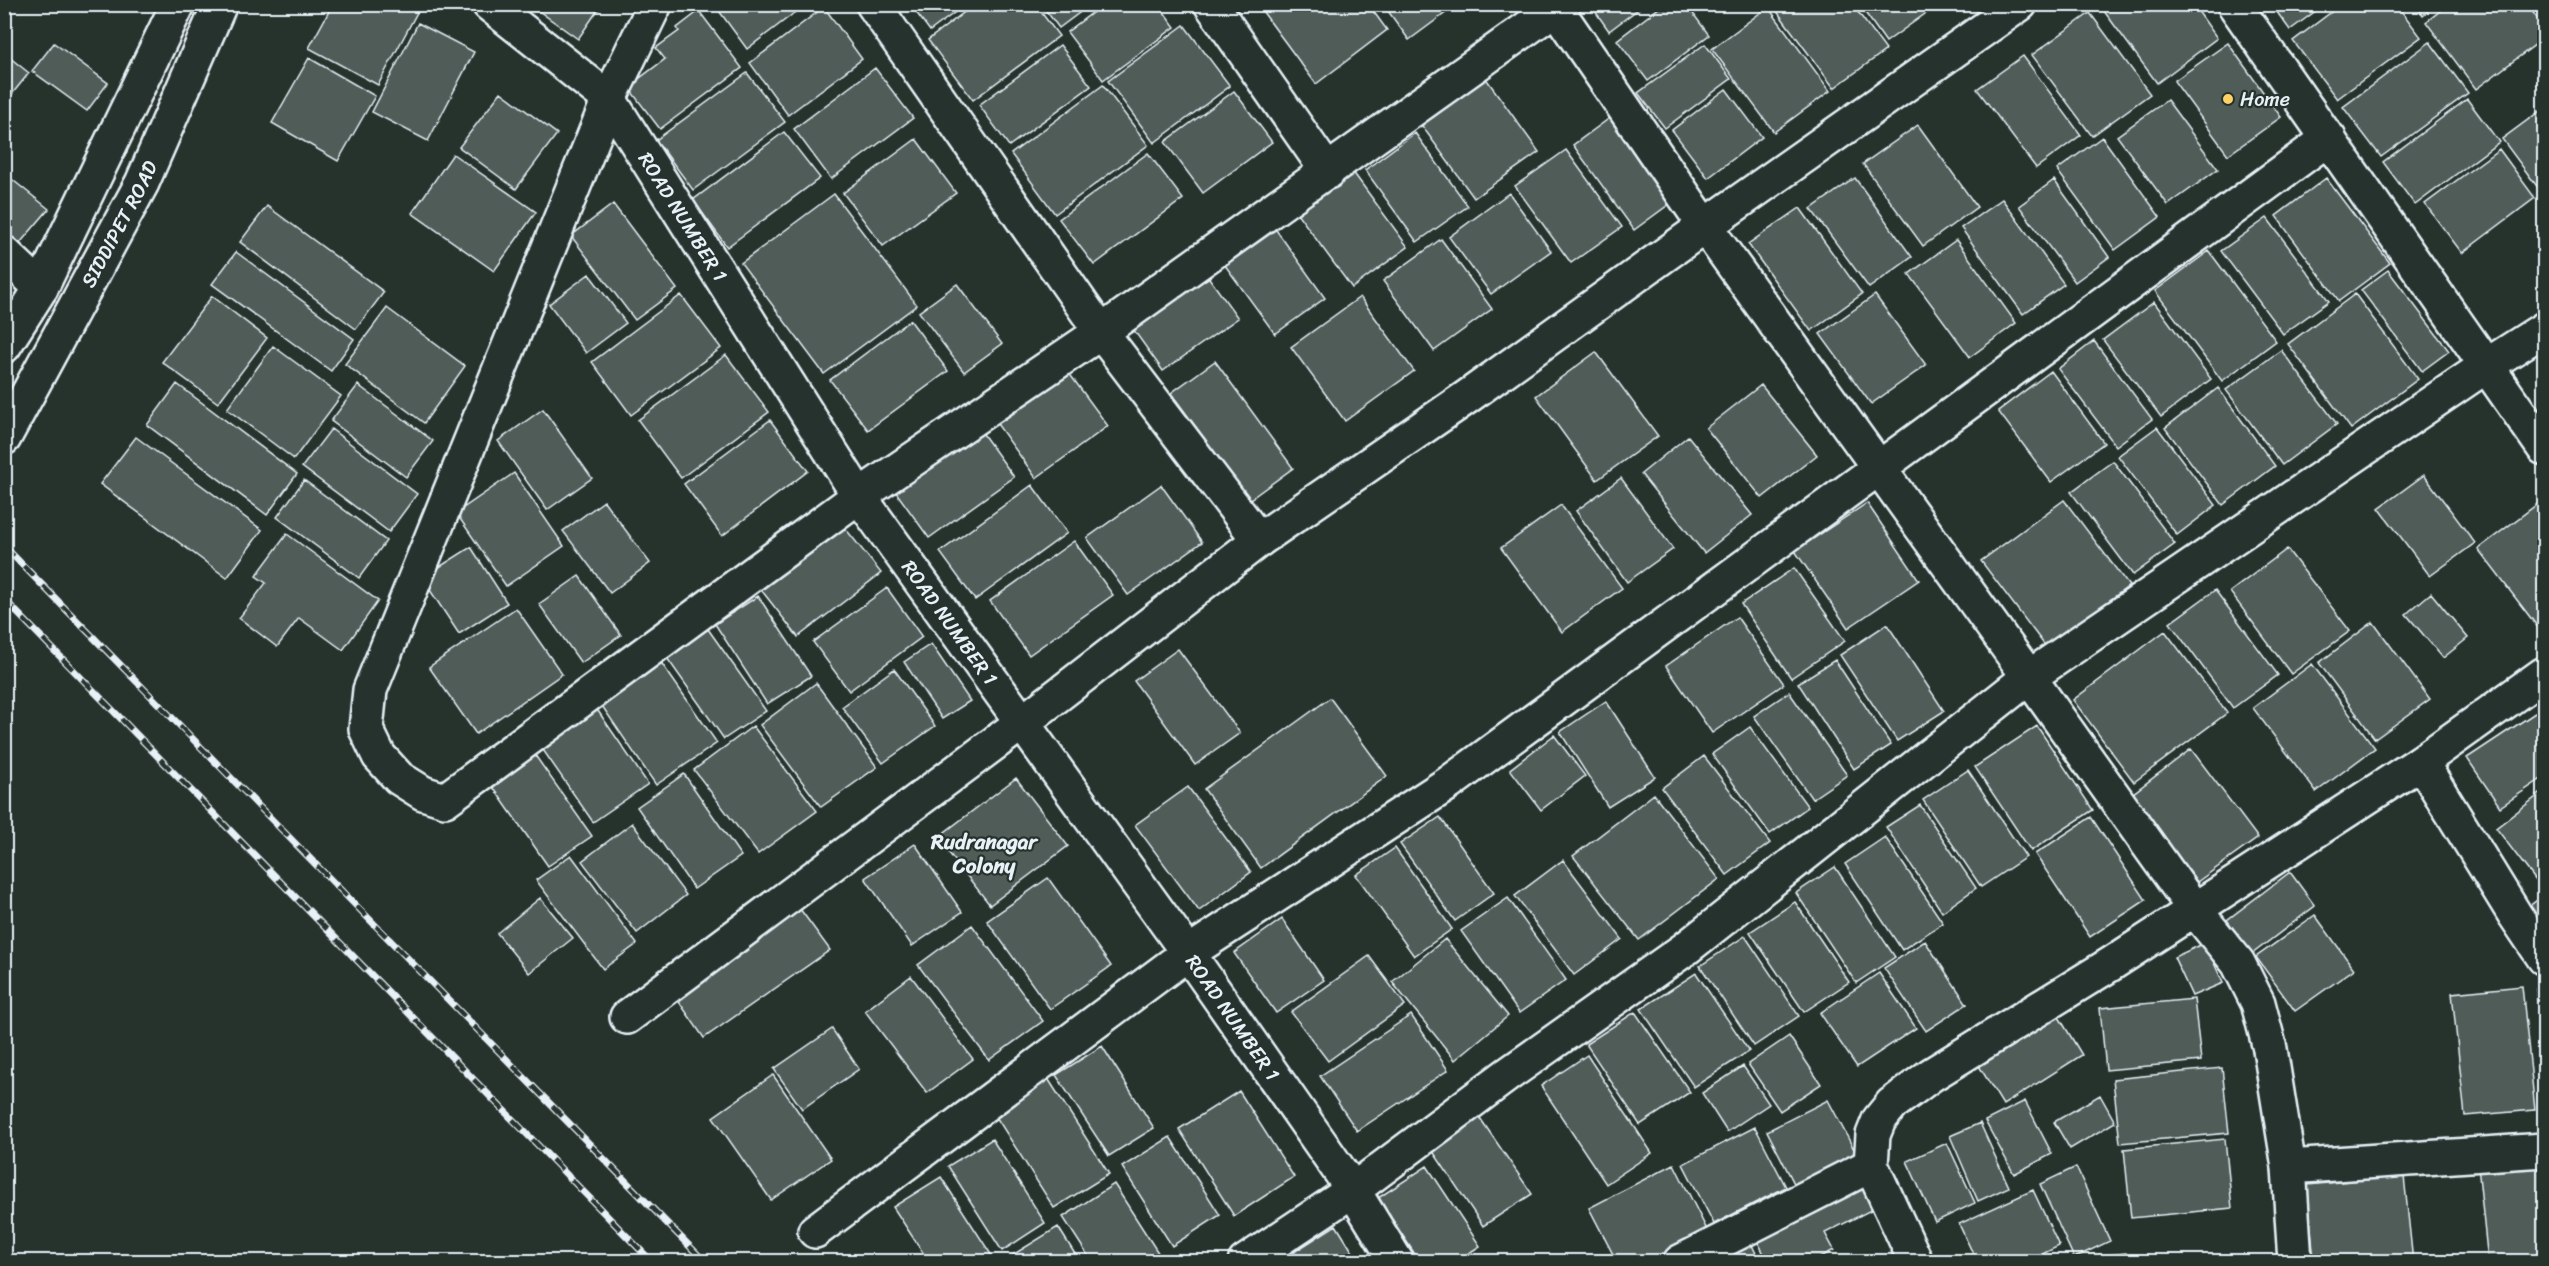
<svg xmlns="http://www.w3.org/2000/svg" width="2549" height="1266" viewBox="0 0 2549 1266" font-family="Sriracha,sans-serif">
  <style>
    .building { fill: #505c59; stroke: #e8f1f8; stroke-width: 1.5 }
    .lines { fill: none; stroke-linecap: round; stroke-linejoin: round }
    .minor-casing { stroke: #e8f1f8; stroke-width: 38 }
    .major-casing { stroke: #e8f1f8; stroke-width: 38 }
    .minor { stroke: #26332d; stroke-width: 33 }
    .major { stroke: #26332d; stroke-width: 33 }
    .rail-casing { stroke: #e8f1f8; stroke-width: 7 }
    .rail { stroke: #26332d; stroke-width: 4.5; stroke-dasharray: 14; stroke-linecap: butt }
    .poi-dot { fill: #ffd166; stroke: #26332d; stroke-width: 2 }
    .labels { text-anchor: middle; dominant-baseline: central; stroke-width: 4.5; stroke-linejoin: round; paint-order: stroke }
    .poi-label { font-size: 20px; fill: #e8f1f8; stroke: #26332d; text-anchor: start }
    .street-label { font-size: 20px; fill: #e8f1f8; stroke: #26332d }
    .neighbourhood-label { font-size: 21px; font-weight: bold; fill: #e8f1f8; stroke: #26332d }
  </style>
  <rect width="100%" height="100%" fill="#26332d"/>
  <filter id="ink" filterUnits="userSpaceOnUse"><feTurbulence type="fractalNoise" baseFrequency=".0167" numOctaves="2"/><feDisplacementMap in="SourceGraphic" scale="12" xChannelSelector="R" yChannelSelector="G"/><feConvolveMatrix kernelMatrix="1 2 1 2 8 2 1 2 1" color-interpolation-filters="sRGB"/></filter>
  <g filter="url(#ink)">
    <!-- building -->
    <path class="building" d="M333,4L421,5L378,85L309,48Z
      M529,4H602L578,39Z
      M714,4H806L747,49Z
      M910,4H966L930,31Z
      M975,4H1035L1059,36L973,100L928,40Z
      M1041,4H1091L1059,28Z
      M1104,4H1158L1175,27L1103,80L1067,32Z
      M1257,4H1368L1387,30L1316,84Z
      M1383,4H1454L1455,6L1409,40Z
      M1590,4H1645L1609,31Z
      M1664,4H1686L1709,35L1648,81L1617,40Z
      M1775,4H1852L1886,50L1834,88L1773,6Z
      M1859,4H1935L1936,6L1886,42Z
      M2104,4H2193L2217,38L2157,83L2101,7Z
      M2271,4H2325L2290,30Z
      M2342,4H2396L2421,37L2337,99L2293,41Z
      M2415,4H2437L2423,15Z
      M2449,4H2527L2544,28V38L2476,89L2426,22Z
      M824,7L862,59L788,115L750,63Z
      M1768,7L1830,91L1774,132L1712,49Z
      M699,11L742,68L660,129L628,87L665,59L656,48L679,31L677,28Z
      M2090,13L2150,94L2092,136L2032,55Z
      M418,23L474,52L428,141L372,112Z
      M1184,25L1230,86L1154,143L1108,81Z
      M2430,42L2468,93L2381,157L2343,107Z
      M54,43L108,83L87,111L32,71Z
      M2228,43L2281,117L2228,155L2174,81Z
      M1705,44L1731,79L1665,128L1638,93Z
      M1060,45L1091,86L1009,146L979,105Z
      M4,53L29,73L4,104Z
      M2023,56L2081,135L2036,168L1977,89Z
      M309,58L375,96L338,161L272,123Z
      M1477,66L1539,152L1474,198L1412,112Z
      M875,68L913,118L831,179L794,129Z
      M747,73L785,122L693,190L656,140Z
      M1103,85L1148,145L1055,214L1011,154Z
      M1726,89L1762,137L1708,178L1672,130Z
      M1234,91L1272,142L1203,193L1165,142Z
      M501,92L557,134L516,189L459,147Z
      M2467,99L2499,142L2415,205L2383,162Z
      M2167,100L2218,169L2168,205L2117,136Z
      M2544,108V191L2542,193L2502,139Z
      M1618,112L1679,197L1634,230L1573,145Z
      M1918,125L1977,207L1923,246L1863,164Z
      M784,132L820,178L727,247L693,200Z
      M1415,133L1468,206L1417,242L1365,170Z
      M2102,137L2160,217L2115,250L2057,170Z
      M916,139L956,193L883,246L843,193Z
      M2499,149L2535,198L2462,253L2425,204Z
      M1566,150L1622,227L1571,263L1515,186Z
      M1148,153L1183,199L1094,265L1059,219Z
      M453,154L536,212L494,271L412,213Z
      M1353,172L1408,247L1352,288L1297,213Z
      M4,173L49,209L15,249L4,240Z
      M1855,178L1912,257L1869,288L1811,209Z
      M2326,178L2390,263L2339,301L2276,216Z
      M2054,180L2109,257L2075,282L2019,206Z
      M1509,193L1551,251L1491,294L1449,237Z
      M834,194L917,305L824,374L741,263Z
      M2002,199L2064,284L2023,314L1961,228Z
      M613,204L677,289L635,320L571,236Z
      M267,206L384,292L356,329L240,242Z
      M1800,208L1862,294L1811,331L1748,244Z
      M2267,218L2329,301L2283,334L2221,251Z
      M1269,220L1325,298L1275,334L1219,257Z
      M1441,239L1492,309L1434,351L1383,281Z
      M1956,240L2016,323L1970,357L1909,274Z
      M2209,251L2276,341L2222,381L2155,291Z
      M236,252L354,339L331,371L212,284Z
      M1199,264L1238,318L1163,371L1125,318Z
      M2388,270L2449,351L2422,371L2361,290Z
      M589,274L626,323L586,353L549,304Z
      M957,284L1002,344L964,372L919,312Z
      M2355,294L2418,379L2351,429L2288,344Z
      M681,295L721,348L631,415L592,362Z
      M1875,295L1926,365L1871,404L1820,334Z
      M212,296L267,338L218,403L162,362Z
      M1360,297L1414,371L1345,421L1291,347Z
      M2154,302L2211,379L2161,417L2103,340Z
      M387,308L465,366L424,423L345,364Z
      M910,320L948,371L868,430L830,380Z
      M2094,341L2152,419L2116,446L2058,369Z
      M273,346L341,396L294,459L227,409Z
      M2281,350L2337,424L2282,465L2226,390Z
      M1596,352L1658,436L1597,480L1536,396Z
      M726,355L769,412L681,478L638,420Z
      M1215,361L1293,468L1249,500L1171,393Z
      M1063,365L1108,426L1036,478L992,417Z
      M2051,371L2104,443L2051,482L1998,411Z
      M177,384L297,474L267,515L147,425Z
      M358,385L433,441L406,477L331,421Z
      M1761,385L1817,455L1762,498L1706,428Z
      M2218,388L2275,466L2223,505L2165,428Z
      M543,409L592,478L547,510L498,441Z
      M770,420L808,471L722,536L684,484Z
      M978,427L1014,477L929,538L893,488Z
      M2157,427L2216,505L2177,535L2118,456Z
      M331,429L417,494L389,532L302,467Z
      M1688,436L1752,515L1704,553L1641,474Z
      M136,437L262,530L227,578L100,484Z
      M2113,461L2175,544L2133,575L2071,492Z
      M514,473L564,546L506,586L456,513Z
      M2424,475L2475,543L2430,576L2379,508Z
      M1621,478L1673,549L1627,582L1576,511Z
      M304,480L386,541L359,578L277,517Z
      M1032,485L1067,533L975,600L940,552Z
      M1161,485L1202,542L1128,595L1087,538Z
      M2544,499V633L2543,634L2478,549Z
      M2064,500L2129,586L2046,647L1981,561Z
      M604,501L650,563L610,593L563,531Z
      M1867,503L1919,580L1848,628L1795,551Z
      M1561,505L1622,588L1562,632L1501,548Z
      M837,518L881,573L798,637L755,582Z
      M287,534L378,601L343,650L299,618L277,647L239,618L266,583L256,576Z
      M1074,541L1113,595L1029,655L990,601Z
      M471,547L507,603L459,634L422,578Z
      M2287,549L2350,631L2291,674L2230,592Z
      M1794,568L1845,641L1791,678L1741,604Z
      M579,576L621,635L581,663L539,604Z
      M887,588L922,637L849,691L813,642Z
      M2215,590L2278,675L2233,708L2170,623Z
      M2431,593L2468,638L2443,658L2406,614Z
      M758,596L811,676L767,704L715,624Z
      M516,608L562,674L476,734L429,667Z
      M1737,617L1784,684L1712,733L1666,666Z
      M2373,622L2430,699L2375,739L2319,663Z
      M1887,624L1944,711L1897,741L1840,655Z
      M708,629L766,711L724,739L667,658Z
      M2165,631L2227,713L2134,782L2073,700Z
      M931,644L970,701L942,719L904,662Z
      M1178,649L1240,733L1195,765L1134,681Z
      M1835,660L1891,745L1854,769L1798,683Z
      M660,661L717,743L656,785L600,703Z
      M2312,664L2375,748L2316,792L2253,708Z
      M894,669L935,726L883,763L842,707Z
      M816,683L877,767L821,807L760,725Z
      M1789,692L1847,775L1812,799L1754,716Z
      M1330,698L1387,776L1261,868L1204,789Z
      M1606,701L1655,777L1608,807L1560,732Z
      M2544,707V777L2500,807L2467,758Z
      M596,708L648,784L593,822L541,747Z
      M753,726L817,811L758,854L694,770Z
      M2037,726L2093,810L2031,851L1975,767Z
      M1750,727L1808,807L1770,834L1712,754Z
      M1554,735L1585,776L1541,810L1510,769Z
      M2191,749L2258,838L2197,882L2132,794Z
      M532,751L592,836L548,866L488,780Z
      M1704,756L1770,843L1727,875L1662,788Z
      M1968,770L2026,857L1981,887L1923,800Z
      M684,774L741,856L694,889L637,807Z
      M1016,778L1068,846L990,905L937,838Z
      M1188,787L1251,872L1199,911L1135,825Z
      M2544,791V882L2540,886L2496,828Z
      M1654,794L1719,879L1639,940L1573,856Z
      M1920,805L1976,888L1942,912L1886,827Z
      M1440,817L1494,893L1455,921L1400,844Z
      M2091,817L2146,900L2090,937L2035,854Z
      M632,823L686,895L637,933L582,861Z
      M1885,837L1943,923L1902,950L1845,864Z
      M915,844L962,912L912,946L865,878Z
      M1395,848L1452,929L1414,956L1356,875Z
      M571,855L637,944L603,969L536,880Z
      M1563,860L1622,939L1574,975L1515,896Z
      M1835,867L1895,957L1856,983L1796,893Z
      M2290,872L2315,906L2252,954L2227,920Z
      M1048,878L1111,966L1050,1009L987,921Z
      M2544,895V928L2528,907Z
      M540,898L573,938L529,973L497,933Z
      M1508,898L1566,980L1519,1013L1461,931Z
      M1795,902L1849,982L1804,1012L1750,932Z
      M800,909L830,950L704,1038L675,996Z
      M2315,915L2354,969L2295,1011L2256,957Z
      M1282,919L1324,980L1276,1013L1234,953Z
      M972,925L1043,1021L989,1060L918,965Z
      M1745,936L1799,1016L1754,1046L1700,966Z
      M1445,939L1508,1016L1455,1060L1392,982Z
      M1925,941L1967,1004L1926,1031L1884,968Z
      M2205,943L2223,983L2192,996L2174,957Z
      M1369,956L1405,1005L1328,1061L1291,1012Z
      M1696,973L1749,1051L1694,1087L1641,1009Z
      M1879,973L1916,1028L1857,1067L1820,1013Z
      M911,976L973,1059L927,1093L865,1011Z
      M2522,986L2535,1110L2465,1116L2452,993Z
      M2544,988V1074L2536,989Z
      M2194,999L2201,1061L2106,1070L2100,1008Z
      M1635,1012L1690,1092L1640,1125L1586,1044Z
      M2056,1012L2082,1055L2003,1105L1976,1061Z
      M1411,1015L1448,1070L1357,1131L1320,1076Z
      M832,1029L859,1069L802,1109L774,1069Z
      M1789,1036L1821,1084L1780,1111L1748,1064Z
      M1102,1046L1154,1128L1109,1156L1056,1075Z
      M1587,1055L1652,1153L1606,1184L1541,1086Z
      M1743,1066L1769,1104L1727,1132L1702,1093Z
      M2222,1068L2229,1133L2120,1143L2113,1079Z
      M773,1075L831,1159L771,1200L713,1117Z
      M1047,1077L1109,1174L1054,1208L993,1112Z
      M1239,1091L1294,1177L1234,1216L1179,1129Z
      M2100,1095L2115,1122L2070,1149L2054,1122Z
      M1828,1100L1859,1159L1798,1191L1767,1131Z
      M2025,1101L2052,1154L2014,1174L1985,1121Z
      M1480,1118L1532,1194L1483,1226L1432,1150Z
      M1980,1123L2009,1187L1978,1201L1950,1136Z
      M1755,1127L1786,1187L1714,1224L1683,1164Z
      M1170,1137L1220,1215L1172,1246L1122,1167Z
      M992,1139L1045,1223L1002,1251L948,1166Z
      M2225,1139L2232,1208L2131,1218L2124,1149Z
      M1947,1143L1975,1203L1935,1222L1907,1161Z
      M2544,1159V1262H2488L2478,1166Z
      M1674,1164L1709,1234L1655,1262H1617L1589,1208Z
      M1427,1166L1480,1246L1455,1262H1420L1378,1198Z
      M2076,1167L2110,1241L2074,1258L2040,1184Z
      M1871,1175L1885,1203L1825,1233L1834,1250L1812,1262H1768L1754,1234Z
      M2404,1176L2413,1262H2314L2307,1185Z
      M941,1177L992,1256L984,1262H929L893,1207Z
      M1114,1184L1164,1262H1092L1063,1217Z
      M2033,1190L2059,1246L2026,1262H1977L1959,1224Z
      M1336,1225L1359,1262H1300L1294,1252Z
      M1058,1227L1080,1262H1015L1011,1256Z
      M1751,1243L1760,1262H1715Z
      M2126,1253L2127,1262H2070L2069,1259Z"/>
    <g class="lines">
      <defs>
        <g id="minor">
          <path id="s1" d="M489,4L609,99L859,496L1188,953L1353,1190L1397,1262"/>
          <path d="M655,4L609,99L370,690L366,729L379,756L399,778L423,793L445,800L859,496L1101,332L1561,4"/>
          <path d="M873,4L1101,332L1259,540"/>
          <path d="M1211,4L1328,172"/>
          <path d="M2234,4L2544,448"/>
          <path d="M4,253L41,288"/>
          <path d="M2421,762L2515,915L2544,958"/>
          <path d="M627,1017L1023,722L1259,540L1467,397L1705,226L2020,4"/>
          <path d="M2289,1167L2544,1150"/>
          <path d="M815,1231L1188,953L1449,783L2329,138"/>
          <path d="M1245,1262L1353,1190L1507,1075L1685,949L2029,677L1705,226L1553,4"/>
          <path d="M1680,1262L1871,1165"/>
          <path d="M1916,1262L1871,1165L1873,1135L1879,1120L1892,1104L1931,1075L2111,964L2421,762L2544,674"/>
          <path d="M2295,1262L2289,1167L2270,1049L2258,1003L2238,963L2194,909L2029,677L2486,366L2544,329"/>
        </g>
        <g id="major">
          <path d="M4,346L41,288L178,4"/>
          <path id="s2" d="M4,438L142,183L220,4"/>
        </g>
      </defs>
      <!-- minor casing -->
      <use href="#minor" class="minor-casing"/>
      <!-- major casing -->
      <use href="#major" class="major-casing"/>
      <!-- minor -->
      <use href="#minor" class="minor"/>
      <!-- major -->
      <use href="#major" class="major"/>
      <defs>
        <path id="rail" d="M4,546L705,1262
          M4,599L652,1262"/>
      </defs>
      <!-- rail casing -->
      <use href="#rail" class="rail-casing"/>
      <!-- rail -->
      <use href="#rail" class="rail"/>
    </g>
  </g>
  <!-- markers -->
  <circle class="poi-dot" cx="2228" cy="99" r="6"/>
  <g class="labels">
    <!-- poi labels -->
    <g class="poi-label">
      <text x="2240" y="99">Home</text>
    </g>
    <!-- street labels -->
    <g class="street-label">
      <text stroke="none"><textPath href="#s1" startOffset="292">ROAD NUMBER 1</textPath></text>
      <text stroke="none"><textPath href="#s2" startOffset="243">SIDDIPET ROAD</textPath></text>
      <text stroke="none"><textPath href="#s1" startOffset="778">ROAD NUMBER 1</textPath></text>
      <text stroke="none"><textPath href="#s1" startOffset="1264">ROAD NUMBER 1</textPath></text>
    </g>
    <!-- neighbourhood labels -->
    <g class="neighbourhood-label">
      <text x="984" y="842">Rudranagar<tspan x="984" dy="24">Colony</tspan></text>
    </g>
  </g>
  <!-- margin -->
  <rect width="2549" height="1266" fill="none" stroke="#26332d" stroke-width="24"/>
  <rect x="12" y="12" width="2525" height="1242" fill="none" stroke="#e8f1f8" stroke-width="2" filter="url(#ink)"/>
</svg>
